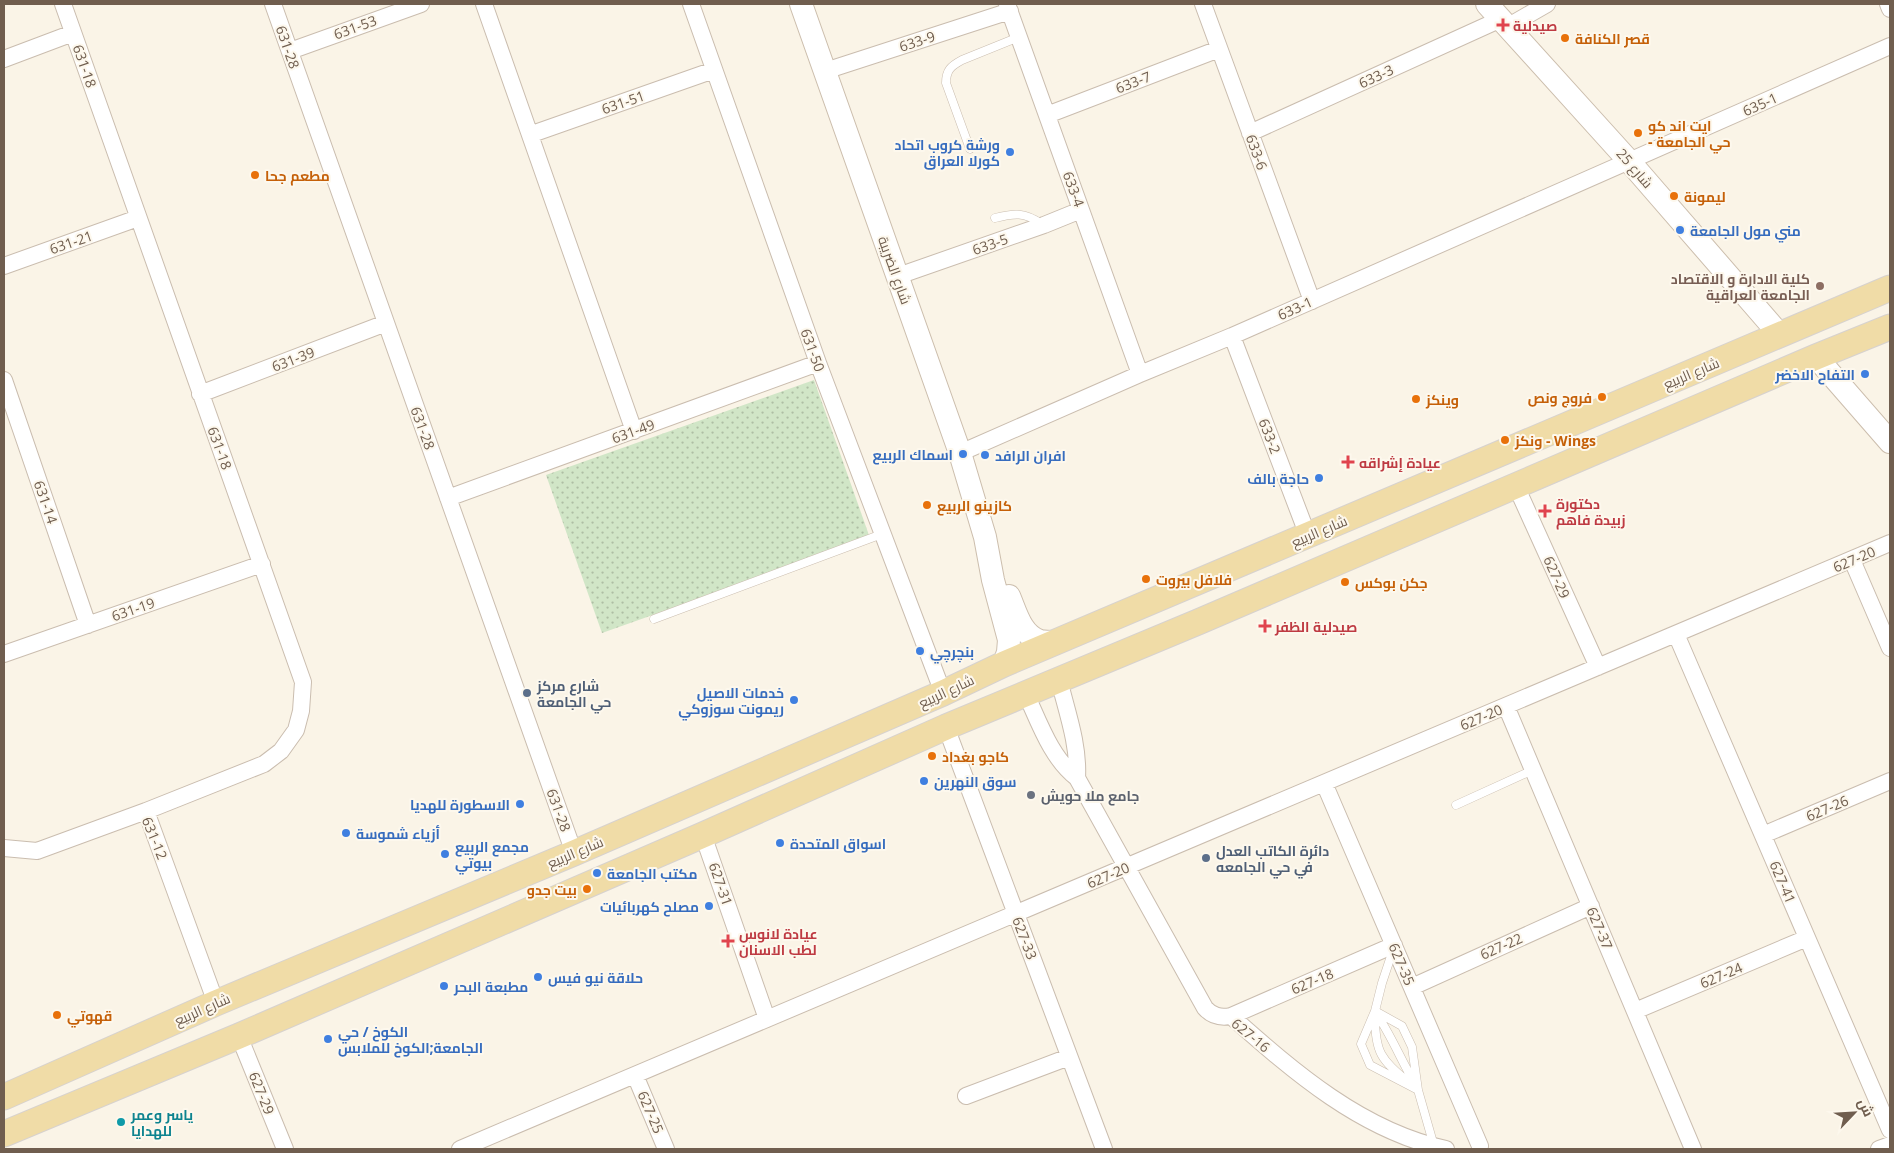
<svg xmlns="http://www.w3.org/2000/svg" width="1894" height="1153" viewBox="0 0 1894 1153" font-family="'Open Sans',Cairo,sans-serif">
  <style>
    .grass { fill: url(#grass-dots) }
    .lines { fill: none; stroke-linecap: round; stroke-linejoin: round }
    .lane-casing { stroke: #cabdaf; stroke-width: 9 }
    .street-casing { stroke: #cabdaf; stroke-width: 18 }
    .secondary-casing { stroke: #ccbead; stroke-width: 24 }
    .primary-casing { stroke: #d7d2ce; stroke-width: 27 }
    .lane { stroke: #fff; stroke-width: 8 }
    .street { stroke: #fff; stroke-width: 16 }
    .secondary { stroke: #fff; stroke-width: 22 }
    .primary { stroke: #f0dca7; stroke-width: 25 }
    .health-dot { fill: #e0444e; stroke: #fdf8ed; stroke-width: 2 }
    .food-dot { fill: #e8710a; stroke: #fdf8ed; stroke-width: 2 }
    .shop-dot { fill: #3f7fe0; stroke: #fdf8ed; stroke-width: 2 }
    .education-dot { fill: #8d6e63; stroke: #fdf8ed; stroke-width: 2 }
    .service-dot { fill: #5c6f8a; stroke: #fdf8ed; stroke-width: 2 }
    .worship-dot { fill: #6b7280; stroke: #fdf8ed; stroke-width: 2 }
    .culture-dot { fill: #0f9aa8; stroke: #fdf8ed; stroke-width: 2 }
    .labels { text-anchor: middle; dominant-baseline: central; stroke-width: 4; stroke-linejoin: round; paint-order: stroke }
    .health-label { font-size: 14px; font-weight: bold; fill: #be3a42; stroke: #fdf8ed; text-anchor: start }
    .street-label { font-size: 14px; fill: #705e4f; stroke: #fdf8ed }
    .food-label { font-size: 14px; font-weight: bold; fill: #c56008; stroke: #fdf8ed; text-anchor: start }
    .shop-label { font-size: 14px; font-weight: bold; fill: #366cbe; stroke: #fdf8ed; text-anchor: start }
    .education-label { font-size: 14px; font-weight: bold; fill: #785e54; stroke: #fdf8ed; text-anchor: end }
    .service-label { font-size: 14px; font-weight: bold; fill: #4e5e75; stroke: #fdf8ed; text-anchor: start }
    .worship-label { font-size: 14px; font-weight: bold; fill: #5b616d; stroke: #fdf8ed; text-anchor: start }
    .culture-label { font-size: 14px; font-weight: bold; fill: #0d838f; stroke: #fdf8ed; text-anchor: start }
  </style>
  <defs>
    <pattern id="grass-dots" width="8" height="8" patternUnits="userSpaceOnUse" patternTransform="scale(1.25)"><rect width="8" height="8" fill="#d1e6c7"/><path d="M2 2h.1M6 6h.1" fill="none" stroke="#aebea4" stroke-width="1.8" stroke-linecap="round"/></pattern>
  </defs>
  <rect width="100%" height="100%" fill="#faf4e7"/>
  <!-- grass -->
  <path class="grass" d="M814,380L870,538L602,633L546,475Z"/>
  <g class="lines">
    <defs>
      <path id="lane" d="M970,149L946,83C946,70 951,66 962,60L1019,37
        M995,218C1015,213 1024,212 1042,224
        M654,619L882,534
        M1456,805L1533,770
        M1393,950L1382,983L1375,1011L1361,1044L1370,1065L1418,1090
        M1375,1011L1402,1026L1412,1047L1418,1090L1434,1146
        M1376,1013C1391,1035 1401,1060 1415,1084
        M1375,1016C1375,1053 1381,1059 1408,1082"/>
      <path id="street" d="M63,4L303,682L301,711L296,730L281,751L264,764L146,811
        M273,4L574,853
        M484,4L634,431
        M691,4L818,363L943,693
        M1007,4L1140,374
        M1203,4L1312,301
        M1888,4L1890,9
        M1507,27L1547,4
        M290,51L421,4
        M4,59L73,33
        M825,71L1010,11
        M1047,115L1219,49
        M1250,133L1501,19
        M532,134L714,70
        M4,266L138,218
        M898,276L1044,225L1081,210
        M1232,336L1308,536
        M4,380L88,625
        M200,394L386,323
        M960,453L1140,374L1232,336L1890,46
        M1516,486L1598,667
        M448,498L818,363
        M1852,560L1890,648
        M1676,634L1890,1130
        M4,654L262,564
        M1059,680C1067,712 1079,745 1077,778
        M1026,694C1039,722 1051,758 1077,778L1205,1008C1212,1016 1220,1018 1231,1016C1294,1072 1362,1131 1446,1149
        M1506,706L1693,1149
        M946,727L1104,1149
        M1324,783L1480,1146
        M703,835L767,1019
        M1763,835L1890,781
        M4,848L37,851L146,811L216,1003
        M1412,987L1591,906
        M1635,1011L1807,938
        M1231,1016L1394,945
        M239,1036L285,1149
        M635,1075L666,1149
        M966,1096L1069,1057
        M460,1149L1890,543
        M1879,1149L1890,1145"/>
      <path id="secondary" d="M801,4L960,453L985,537L993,580L1009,640L1008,652L1004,664
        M1487,4L1629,161L1780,335
        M1816,357L1890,442
        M1009,596C1016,612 1021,635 1040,641C1045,642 1051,642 1056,642"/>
      <path id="primary" d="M4,1097L216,1003L574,853L943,693L1004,664L1890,288
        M4,1134L239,1036L703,835L946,727L1198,622L1816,357L1890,327"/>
    </defs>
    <!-- lane casing -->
    <use href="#lane" class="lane-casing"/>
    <!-- street casing -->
    <use href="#street" class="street-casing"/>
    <!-- secondary casing -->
    <use href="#secondary" class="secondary-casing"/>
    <!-- primary casing -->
    <use href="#primary" class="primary-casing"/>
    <!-- lane -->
    <use href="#lane" class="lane"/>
    <!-- street -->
    <use href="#street" class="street"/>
    <!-- secondary -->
    <use href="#secondary" class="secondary"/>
    <!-- primary -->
    <use href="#primary" class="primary"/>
  </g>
  <!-- markers -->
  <g class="health-dot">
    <path d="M1500.5 17.5h5v5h5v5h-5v5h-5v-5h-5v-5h5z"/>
    <path d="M1345.5 454.5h5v5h5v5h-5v5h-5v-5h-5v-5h5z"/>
    <path d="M1542.5 503.5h5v5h5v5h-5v5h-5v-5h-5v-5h5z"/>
    <path d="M1262.5 618.5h5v5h5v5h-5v5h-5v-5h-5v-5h5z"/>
    <path d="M725.5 933.5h5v5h5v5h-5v5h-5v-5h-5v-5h5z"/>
  </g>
  <g class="food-dot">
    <circle cx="1565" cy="38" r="5"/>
    <circle cx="1638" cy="133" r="5"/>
    <circle cx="255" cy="175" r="5"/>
    <circle cx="1674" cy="196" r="5"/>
    <circle cx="1602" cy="397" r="5"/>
    <circle cx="1416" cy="399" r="5"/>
    <circle cx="1505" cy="440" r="5"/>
    <circle cx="927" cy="505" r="5"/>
    <circle cx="1146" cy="579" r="5"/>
    <circle cx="1345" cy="582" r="5"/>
    <circle cx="932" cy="756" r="5"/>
    <circle cx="587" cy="889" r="5"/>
    <circle cx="57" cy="1015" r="5"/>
  </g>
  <g class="shop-dot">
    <circle cx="1010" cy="152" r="5"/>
    <circle cx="1680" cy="230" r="5"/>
    <circle cx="1865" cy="374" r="5"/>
    <circle cx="963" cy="454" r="5"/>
    <circle cx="985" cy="455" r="5"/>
    <circle cx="1319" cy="478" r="5"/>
    <circle cx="920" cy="651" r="5"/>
    <circle cx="794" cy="700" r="5"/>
    <circle cx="924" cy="781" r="5"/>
    <circle cx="520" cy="804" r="5"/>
    <circle cx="346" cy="833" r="5"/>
    <circle cx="780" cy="843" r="5"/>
    <circle cx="445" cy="854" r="5"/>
    <circle cx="597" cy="873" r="5"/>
    <circle cx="709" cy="906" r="5"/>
    <circle cx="538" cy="977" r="5"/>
    <circle cx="444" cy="986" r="5"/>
    <circle cx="328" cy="1039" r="5"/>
  </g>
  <circle class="education-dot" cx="1820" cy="286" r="5"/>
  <g class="service-dot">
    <circle cx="527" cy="693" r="5"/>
    <circle cx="1206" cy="858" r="5"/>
  </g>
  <circle class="worship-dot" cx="1031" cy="795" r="5"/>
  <circle class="culture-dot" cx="121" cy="1122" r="5"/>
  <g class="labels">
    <!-- health labels -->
    <g class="health-label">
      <text x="1513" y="25">صيدلية</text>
      <text x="1359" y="462">عيادة إشراقه</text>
      <text x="1556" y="503">دكتورة<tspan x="1556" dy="16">زبيدة فاهم</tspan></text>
      <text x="1275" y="626">صيدلية الظفر</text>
      <text x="739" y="933">عيادة لانوس<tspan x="739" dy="16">لطب الاسنان</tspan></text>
    </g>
    <!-- street labels -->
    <g class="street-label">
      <text transform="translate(355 27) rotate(-20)">631-53</text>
      <text transform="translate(917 41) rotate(-18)">633-9</text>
      <text transform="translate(288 47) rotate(71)">631-28</text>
      <text transform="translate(85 66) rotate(71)">631-18</text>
      <text transform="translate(1376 76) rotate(-25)">633-3</text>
      <text transform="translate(1133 82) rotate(-21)">633-7</text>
      <text transform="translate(623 102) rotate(-19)">631-51</text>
      <text transform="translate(1760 104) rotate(-24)">635-1</text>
      <text transform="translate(1257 152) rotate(70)">633-6</text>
      <text transform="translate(1635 168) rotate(49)">شارع 25</text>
      <text transform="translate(1074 189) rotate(70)">633-4</text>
      <text transform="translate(71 242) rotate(-19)">631-21</text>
      <text transform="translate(990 244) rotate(-19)">633-5</text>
      <text transform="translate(895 270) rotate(70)">شارع الضريبة</text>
      <text transform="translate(1295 308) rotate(-24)">633-1</text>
      <text transform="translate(813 350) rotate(70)">631-50</text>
      <text transform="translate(293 359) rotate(-21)">631-39</text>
      <text transform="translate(1691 373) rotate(-23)">شارع الربيع</text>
      <text transform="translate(423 428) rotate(70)">631-28</text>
      <text transform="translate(633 431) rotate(-20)">631-49</text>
      <text transform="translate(1270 436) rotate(69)">633-2</text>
      <text transform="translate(220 448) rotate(70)">631-18</text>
      <text transform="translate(46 502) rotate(71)">631-14</text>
      <text transform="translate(1319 531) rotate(-23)">شارع الربيع</text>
      <text transform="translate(1854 559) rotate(-23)">627-20</text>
      <text transform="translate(1557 577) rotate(66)">627-29</text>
      <text transform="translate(133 609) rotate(-19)">631-19</text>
      <text transform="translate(946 691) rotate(-25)">شارع الربيع</text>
      <text transform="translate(1481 717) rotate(-23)">627-20</text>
      <text transform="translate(1827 808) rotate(-23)">627-26</text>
      <text transform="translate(559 810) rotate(70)">631-28</text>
      <text transform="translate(155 838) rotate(68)">631-12</text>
      <text transform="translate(575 852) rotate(-23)">شارع الربيع</text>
      <text transform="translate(1108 875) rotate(-23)">627-20</text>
      <text transform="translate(1783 882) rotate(67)">627-41</text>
      <text transform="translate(721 884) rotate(71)">627-31</text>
      <text transform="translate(1600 928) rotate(67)">627-37</text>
      <text transform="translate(1025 938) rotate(69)">627-33</text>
      <text transform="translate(1501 946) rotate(-24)">627-22</text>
      <text transform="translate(1402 964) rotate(67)">627-35</text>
      <text transform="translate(1721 975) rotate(-23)">627-24</text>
      <text transform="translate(1312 981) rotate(-23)">627-18</text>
      <text transform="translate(202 1009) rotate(-24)">شارع الربيع</text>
      <text transform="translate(1251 1035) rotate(39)">627-16</text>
      <text transform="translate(262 1093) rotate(68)">627-29</text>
      <text transform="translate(651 1112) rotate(67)">627-25</text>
    </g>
    <!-- food labels -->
    <g class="food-label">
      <text x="1575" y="38">قصر الكنافة</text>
      <text x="1648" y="125">ايت اند كو<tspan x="1648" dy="16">- حي الجامعة</tspan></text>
      <text x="265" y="175">مطعم جحا</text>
      <text x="1684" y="196">ليمونة</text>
      <text x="1592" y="397" text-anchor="end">فروج ونص</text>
      <text x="1426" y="399">وينكز</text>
      <text x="1515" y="440">ونكز - Wings</text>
      <text x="937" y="505">كازينو الربيع</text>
      <text x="1156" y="579">فلافل بيروت</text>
      <text x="1355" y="582">جكن بوكس</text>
      <text x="942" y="756">كاجو بغداد</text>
      <text x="577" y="889" text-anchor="end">بيت جدو</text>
      <text x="67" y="1015">قهوتي</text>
    </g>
    <!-- shop labels -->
    <g class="shop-label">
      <text x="1000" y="144" text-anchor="end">ورشة كروب اتحاد<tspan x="1000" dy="16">كورلا العراق</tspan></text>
      <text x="1690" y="230">مني مول الجامعة</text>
      <text x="1855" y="374" text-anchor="end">التفاح الاخضر</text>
      <text x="953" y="454" text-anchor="end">اسماك الربيع</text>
      <text x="995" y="455">افران الرافد</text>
      <text x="1309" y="478" text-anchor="end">حاجة بالف</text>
      <text x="930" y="651">بنچرچي</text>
      <text x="784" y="692" text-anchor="end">خدمات الاصيل<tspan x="784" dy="16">ريمونت سوزوكي</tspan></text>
      <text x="934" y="781">سوق النهرين</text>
      <text x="510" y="804" text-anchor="end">الاسطورة للهديا</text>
      <text x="356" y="833">أزياء شموسة</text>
      <text x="790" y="843">اسواق المتحدة</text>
      <text x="455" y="846">مجمع الربيع<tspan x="455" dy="16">بيوتي</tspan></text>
      <text x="607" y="873">مكتب الجامعة</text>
      <text x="699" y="906" text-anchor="end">مصلح كهربائيات</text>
      <text x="548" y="977">حلاقة نيو فيس</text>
      <text x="454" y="986">مطبعة البحر</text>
      <text x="338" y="1031">الكوخ / حي<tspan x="338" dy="16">الجامعة;الكوخ للملابس</tspan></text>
    </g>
    <!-- education labels -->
    <g class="education-label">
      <text x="1810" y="278">كلية الادارة و الاقتصاد<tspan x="1810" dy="16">الجامعة العراقية</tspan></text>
    </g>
    <!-- service labels -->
    <g class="service-label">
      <text x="537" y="685">شارع مركز<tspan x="537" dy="16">حي الجامعة</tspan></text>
      <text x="1216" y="850">دائرة الكاتب العدل<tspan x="1216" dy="16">في حي الجامعه</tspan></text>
    </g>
    <!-- worship labels -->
    <g class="worship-label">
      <text x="1041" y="795">جامع ملا حويش</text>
    </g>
    <!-- culture labels -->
    <g class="culture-label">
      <text x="131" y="1114">ياسر وعمر<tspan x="131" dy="16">للهدايا</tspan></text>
    </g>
  </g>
  <!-- border -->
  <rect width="1894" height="1153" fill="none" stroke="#705e4f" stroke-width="10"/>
  <!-- north arrow -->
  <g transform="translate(1854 1113) rotate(65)" stroke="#fdf8ed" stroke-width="4" paint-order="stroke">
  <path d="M0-4L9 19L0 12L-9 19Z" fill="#705e4f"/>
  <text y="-8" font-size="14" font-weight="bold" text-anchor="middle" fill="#705e4f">ش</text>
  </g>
</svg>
